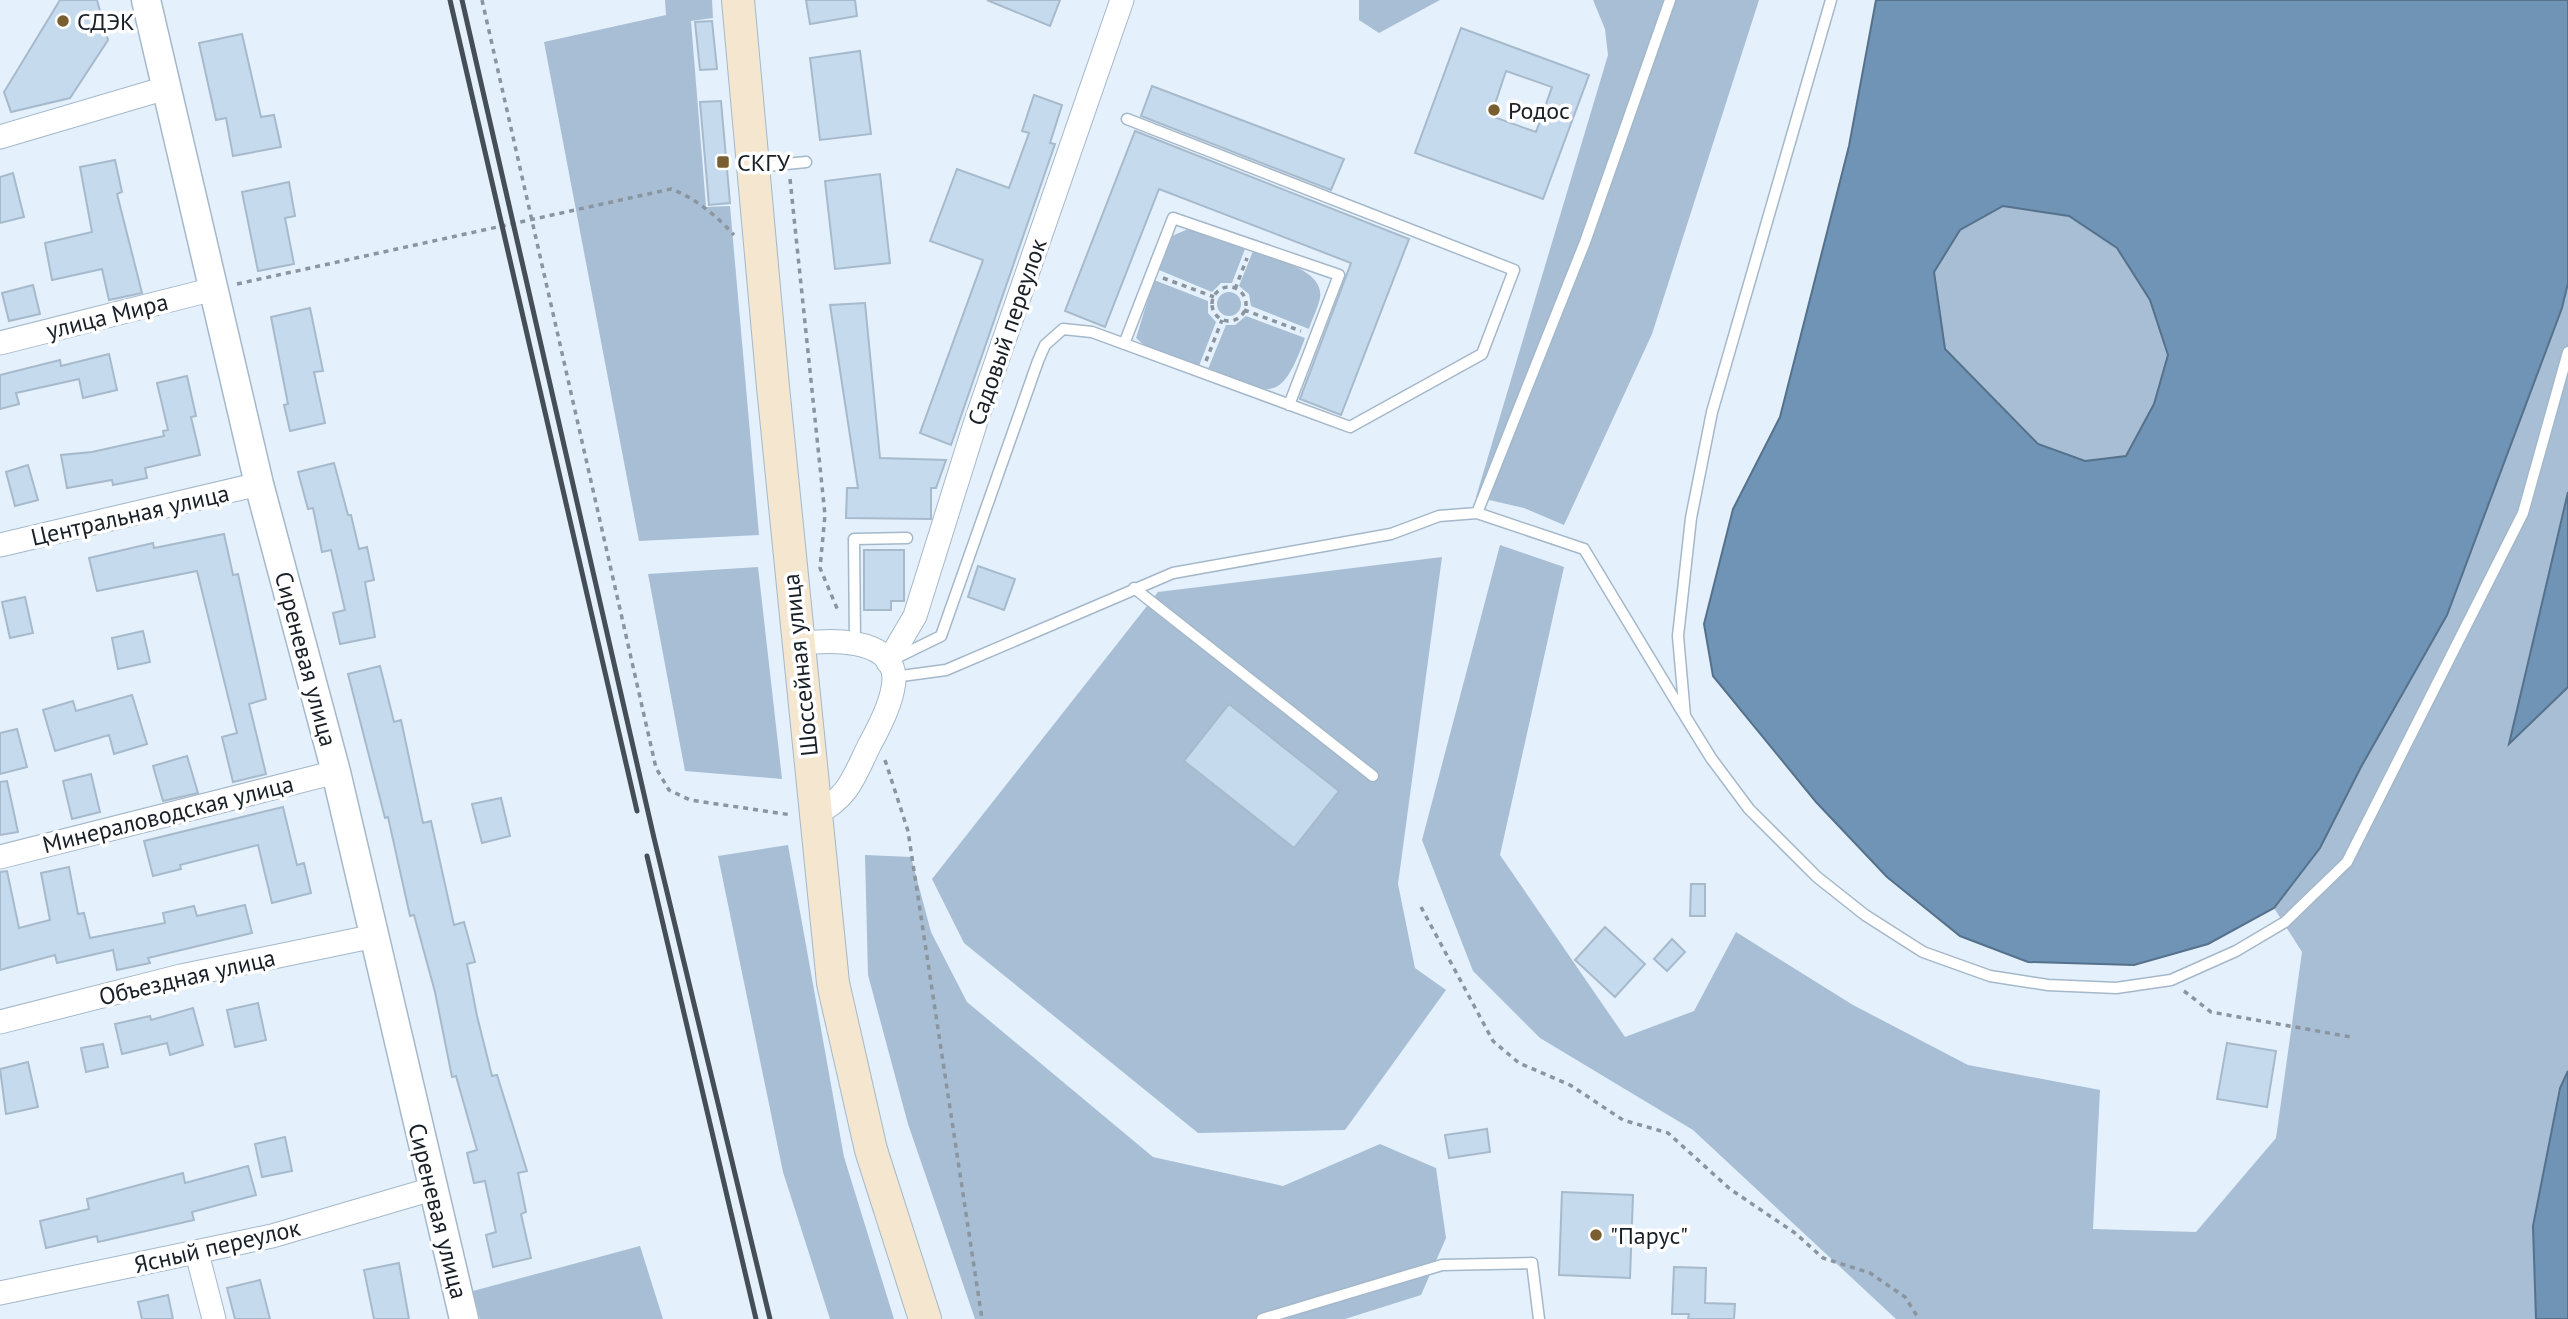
<svg xmlns="http://www.w3.org/2000/svg" width="2568" height="1319" viewBox="0 0 2568 1319" font-family="'PT Sans',sans-serif">
  <style>
    .green { fill: #a7bed4 }
    .water { fill: #6f94b6; stroke: #55718b; stroke-width: 2; fill-rule: evenodd }
    .building { fill: #c6daed; stroke: #a6bacc; stroke-width: 2; fill-rule: evenodd }
    .lines { fill: none; stroke-linecap: round; stroke-linejoin: round }
    .service-casing { stroke: #a4b8ca; stroke-width: 13 }
    .minor-casing { stroke: #a4b8ca; stroke-width: 25 }
    .tertiary-casing { stroke: #a4b8ca; stroke-width: 31 }
    .secondary-casing { stroke: #a4b8ca; stroke-width: 34 }
    .path { stroke: #8b959f; stroke-width: 3.5; stroke-dasharray: 5 5; stroke-linecap: butt }
    .service { stroke: #fff; stroke-width: 10 }
    .minor { stroke: #fff; stroke-width: 23 }
    .tertiary { stroke: #fff; stroke-width: 28 }
    .secondary { stroke: #f4e6cf; stroke-width: 32 }
    .rail { stroke: #454d56; stroke-width: 5 }
    .poi-dot { fill: #795e30; stroke: #fff; stroke-width: 2.5 }
    .labels { text-anchor: middle; dominant-baseline: central; stroke-width: 7; stroke-linejoin: round; paint-order: stroke }
    .poi-label { font-size: 24px; fill: #181f26; stroke: #fff; text-anchor: start }
    .street-label { font-size: 24px; fill: #181f26; stroke: #fff }
  </style>
  <rect width="100%" height="100%" fill="#e4f0fc"/>
  <!-- green -->
  <path class="green" d="M665,0H712L713,18L691,21L706,207L730,206L759,535L639,541L544,42L666,15Z
    M1359,0H1440L1379,33L1359,20Z
    M1593,0H1759L1652,334L1564,525L1524,508L1476,497L1608,55L1605,29Z
    M2003,206L2069,216L2117,248L2150,300L2168,355L2154,404L2127,456L2085,461L2038,444L1945,349L1934,272L1960,230Z
    M1188,229L1245,249L1232,283H1221L1212,292L1159,270L1172,236Z
    M1253,251C1272,259 1325,269 1320,298C1318,308 1312,319 1309,329L1251,306L1249,294L1239,286Z
    M1154,280L1208,301V313L1216,322L1199,366L1144,345L1136,338Z
    M2568,283V1071L2559,1088L2533,1226L2536,1319H1896L1693,1130L1540,1038L1473,971L1422,840L1500,545L1564,567L1500,855L1625,1037L1694,1011L1736,932L1853,1005L1968,1065L2100,1090L2093,1229L2196,1232L2276,1138L2302,952L2274,908L2320,848L2361,767L2447,615L2562,308Z
    M1217 304a12 12 0 1 1 24 0a12 12 0 1 1-24 0Z
    M1246,316L1305,338C1279,409 1270,392 1208,369L1226,325H1235Z
    M1442,557L1398,884L1415,968L1446,990L1345,1130L1198,1133L964,943L932,879L1158,592Z
    M758,567L782,779L685,771L648,574Z
    M788,845L844,1157L894,1319H830L783,1172L718,856Z
    M865,855L911,857L931,932L967,1002L1153,1157L1283,1186L1380,1144L1436,1168L1446,1238L1421,1295L1345,1319H975L908,1124L868,975Z
    M640,1246L663,1319H480L473,1291Z"/>
  <!-- water -->
  <path class="water" d="M1876,0H2568V283L2562,308L2447,615L2361,767L2320,848L2274,908L2208,944L2134,965L2028,962L1960,936L1887,877L1816,802L1713,676L1704,624L1733,509L1780,417L1849,146ZM2003,206L2069,216L2117,248L2150,300L2168,355L2154,404L2126,456L2085,461L2038,444L1945,349L1934,272L1960,230Z
    M2568,492V687L2509,744Z
    M2568,1071V1319H2536L2533,1226L2560,1088Z"/>
  <!-- building -->
  <path class="building" d="M60,0H97L108,40L70,98L11,112L4,92Z
    M806,0H855L857,16L810,24Z
    M987,0H1060L1050,26Z
    M712,21L717,69L700,70L695,22Z
    M1461,28L1589,75L1543,199L1415,153ZM1506,71L1552,87L1536,132L1491,116Z
    M242,34L261,117L274,115L281,147L233,156L226,118L216,120L199,43Z
    M860,51L871,134L820,140L810,58Z
    M1152,86L1344,159L1331,190L1141,116Z
    M1034,95L1062,105L1050,143L1055,144L951,445L920,433L983,260L930,241L957,169L1009,188L1029,133L1022,131Z
    M721,101L730,203L709,205L700,102Z
    M1135,131L1409,239L1341,415L1300,399L1351,263L1159,189L1105,327L1065,311Z
    M115,160L122,192L117,194L142,293L109,300L102,269L52,280L45,243L92,232L80,167Z
    M13,173L24,217L0,223V177Z
    M880,174L890,263L835,269L825,181Z
    M289,182L295,216L285,218L294,264L258,271L242,192Z
    M33,285L40,314L9,321L2,293Z
    M865,303L880,458L946,460L936,488H931V519L846,518L847,488H858L830,305Z
    M310,308L323,371L314,372L325,423L290,431L284,405L288,404L271,317Z
    M109,354L117,390L83,398L79,379L16,393L19,404L0,409V375L60,360L61,366Z
    M187,376L196,416L191,417L200,455L145,468L147,478L113,485L112,480L67,488L61,455L92,452L164,436L163,431L168,430L157,383Z
    M334,463L348,515H351L359,549L367,547L374,580L365,582L375,637L340,644L333,613L345,610L331,550L322,552L313,508L308,509L298,472Z
    M28,465L38,500L15,506L6,472Z
    M224,534L233,575L238,574L266,699L249,704L266,774L233,782L222,737L237,733L197,571L97,591L89,558L153,543L154,548Z
    M864,550H904V601H891V610H864Z
    M978,566L1015,579L1004,610L968,597Z
    M25,597L33,633L10,638L2,602Z
    M143,631L150,662L118,669L112,638Z
    M380,666L394,722L401,720L423,823L431,821L454,925L464,922L475,962L467,964L477,1016L492,1076L497,1075L527,1171L518,1173L526,1212L521,1214L531,1258L493,1267L486,1235L496,1232L485,1181L474,1183L467,1153L477,1150L456,1076L452,1077L435,992L414,915L410,916L388,817L385,818L348,674Z
    M132,695L147,744L114,754L109,735L55,751L43,710L73,701L76,711Z
    M1229,704L1339,791L1294,848L1184,761Z
    M17,729L27,767L0,774V733Z
    M187,756L198,793L163,801L153,766Z
    M91,774L100,812L72,819L63,781Z
    M7,781L18,832L0,835V782Z
    M501,798L510,836L482,843L472,804Z
    M283,807L297,865L304,863L311,893L272,903L258,845L180,865L181,869L153,876L144,841Z
    M69,867L78,914L84,913L90,938L165,923L163,913L194,906L197,916L245,905L252,933L148,958L150,963L117,970L113,950L57,963L55,955L0,970V872L7,871L19,928L50,920L41,873Z
    M1691,884H1705V916H1690Z
    M1605,927L1645,964L1615,997L1575,960Z
    M1672,939L1685,952L1667,971L1654,959Z
    M258,1003L266,1040L235,1047L227,1010Z
    M193,1008L203,1045L170,1055L167,1043L122,1054L115,1024L150,1016L151,1020Z
    M2227,1043L2276,1051L2267,1107L2217,1099Z
    M103,1044L108,1067L86,1072L81,1048Z
    M28,1062L38,1107L6,1114L0,1069Z
    M1487,1129L1490,1152L1449,1158L1445,1135Z
    M285,1137L292,1171L262,1177L255,1144Z
    M248,1166L256,1195L192,1212L194,1220L98,1242L97,1236L46,1248L40,1221L89,1209L87,1199L183,1173L185,1183Z
    M1562,1192L1633,1195L1630,1278L1559,1275Z
    M399,1263L409,1319H374L364,1270Z
    M1674,1267L1706,1268L1705,1303L1735,1304L1734,1319H1688L1689,1314H1672Z
    M260,1280L270,1319H235L227,1288Z
    M168,1295L173,1319H142L138,1302Z"/>
  <g class="lines">
    <defs>
      <path id="service" d="M1831,0L1712,412L1691,518L1678,636L1685,716L1711,758L1749,809L1817,877L1865,915L1923,952L1990,976L2048,985L2116,988L2171,980L2236,951L2285,922L2347,862L2523,513L2568,352
        M756,167L806,162
        M1124,344L1173,218L1339,275L1289,405
        M1477,513L1585,242L1670,0
        M1134,588L1373,776
        M855,642L854,539L907,538
        M894,659L941,636L1038,361L1045,345L1063,329L1092,332L1350,427L1482,354L1514,270L1127,119
        M894,677L946,670L1173,573L1391,534L1439,516L1477,513L1584,549L1683,713
        M1262,1319L1442,1265L1532,1263L1539,1319"/>
      <path id="minor" d="M0,137L166,88
        M0,343L214,289
        M0,545L259,484
        M798,644C825,640 893,636 894,678C894,699 880,726 870,744C854,776 849,798 815,814
        M888,662L915,616L976,421L1122,0
        M0,857L336,772
        M0,1022L181,976L375,936
        M197,1253L214,1319
        M0,1293L272,1236L432,1189"/>
      <path id="tertiary" d="M146,0L259,484L336,772L464,1319"/>
      <path id="secondary" d="M738,0L773,387L833,983L871,1150L925,1319"/>
    </defs>
    <!-- service casing -->
    <use href="#service" class="service-casing"/>
    <!-- minor casing -->
    <use href="#minor" class="minor-casing"/>
    <!-- tertiary casing -->
    <use href="#tertiary" class="tertiary-casing"/>
    <!-- secondary casing -->
    <use href="#secondary" class="secondary-casing"/>
    <!-- path -->
    <path class="path" d="M482,0L656,768L669,790L690,800L792,815
      M790,179L825,515L820,568L839,613
      M1163,278L1214,297
      M237,284L671,189C694,197 718,217 734,235
      M1212 304a17 17 0 1 1 34 0a17 17 0 1 1-34 0Z
      M1235,289L1247,258
      M1244,310L1301,331
      M1206,361L1222,320
      M885,760L908,831L982,1319
      M1421,907L1493,1041L1519,1063L1570,1085L1623,1120L1668,1133L1730,1189L1795,1233L1823,1258L1870,1273L1905,1297L1919,1319
      M2184,991L2211,1012L2351,1037"/>
    <!-- service -->
    <use href="#service" class="service"/>
    <!-- minor -->
    <use href="#minor" class="minor"/>
    <!-- tertiary -->
    <use href="#tertiary" class="tertiary"/>
    <!-- secondary -->
    <use href="#secondary" class="secondary"/>
    <!-- rail -->
    <path class="rail" d="M450,0L637,811
      M462,0L654,838L770,1319
      M647,856L756,1319"/>
  </g>
  <!-- markers -->
  <g class="poi-dot">
    <circle cx="63" cy="21" r="7"/>
    <circle cx="1494" cy="110" r="7"/>
    <rect x="716" y="155" width="14" height="14" rx="3.5"/>
    <circle cx="1596" cy="1235" r="7"/>
  </g>
  <g class="labels">
    <!-- poi labels -->
    <g class="poi-label">
      <text x="77" y="21">СДЭК</text>
      <text x="1508" y="110">Родос</text>
      <text x="737" y="162">СКГУ</text>
      <text x="1610" y="1235">"Парус"</text>
    </g>
    <!-- street labels -->
    <g class="street-label">
      <text transform="translate(107 316) rotate(-14)">улица Мира</text>
      <text transform="translate(1007 332) rotate(-71)">Садовый переулок</text>
      <text transform="translate(130 515) rotate(-13)">Центральная улица</text>
      <text transform="translate(306 659) rotate(75)">Сиреневая улица</text>
      <text transform="translate(800 665) rotate(-96)">Шоссейная улица</text>
      <text transform="translate(168 814) rotate(-14)">Минераловодская улица</text>
      <text transform="translate(187 977) rotate(-13)">Объездная улица</text>
      <text transform="translate(438 1211) rotate(76)">Сиреневая улица</text>
      <text transform="translate(217 1246) rotate(-13)">Ясный переулок</text>
    </g>
  </g>
</svg>
